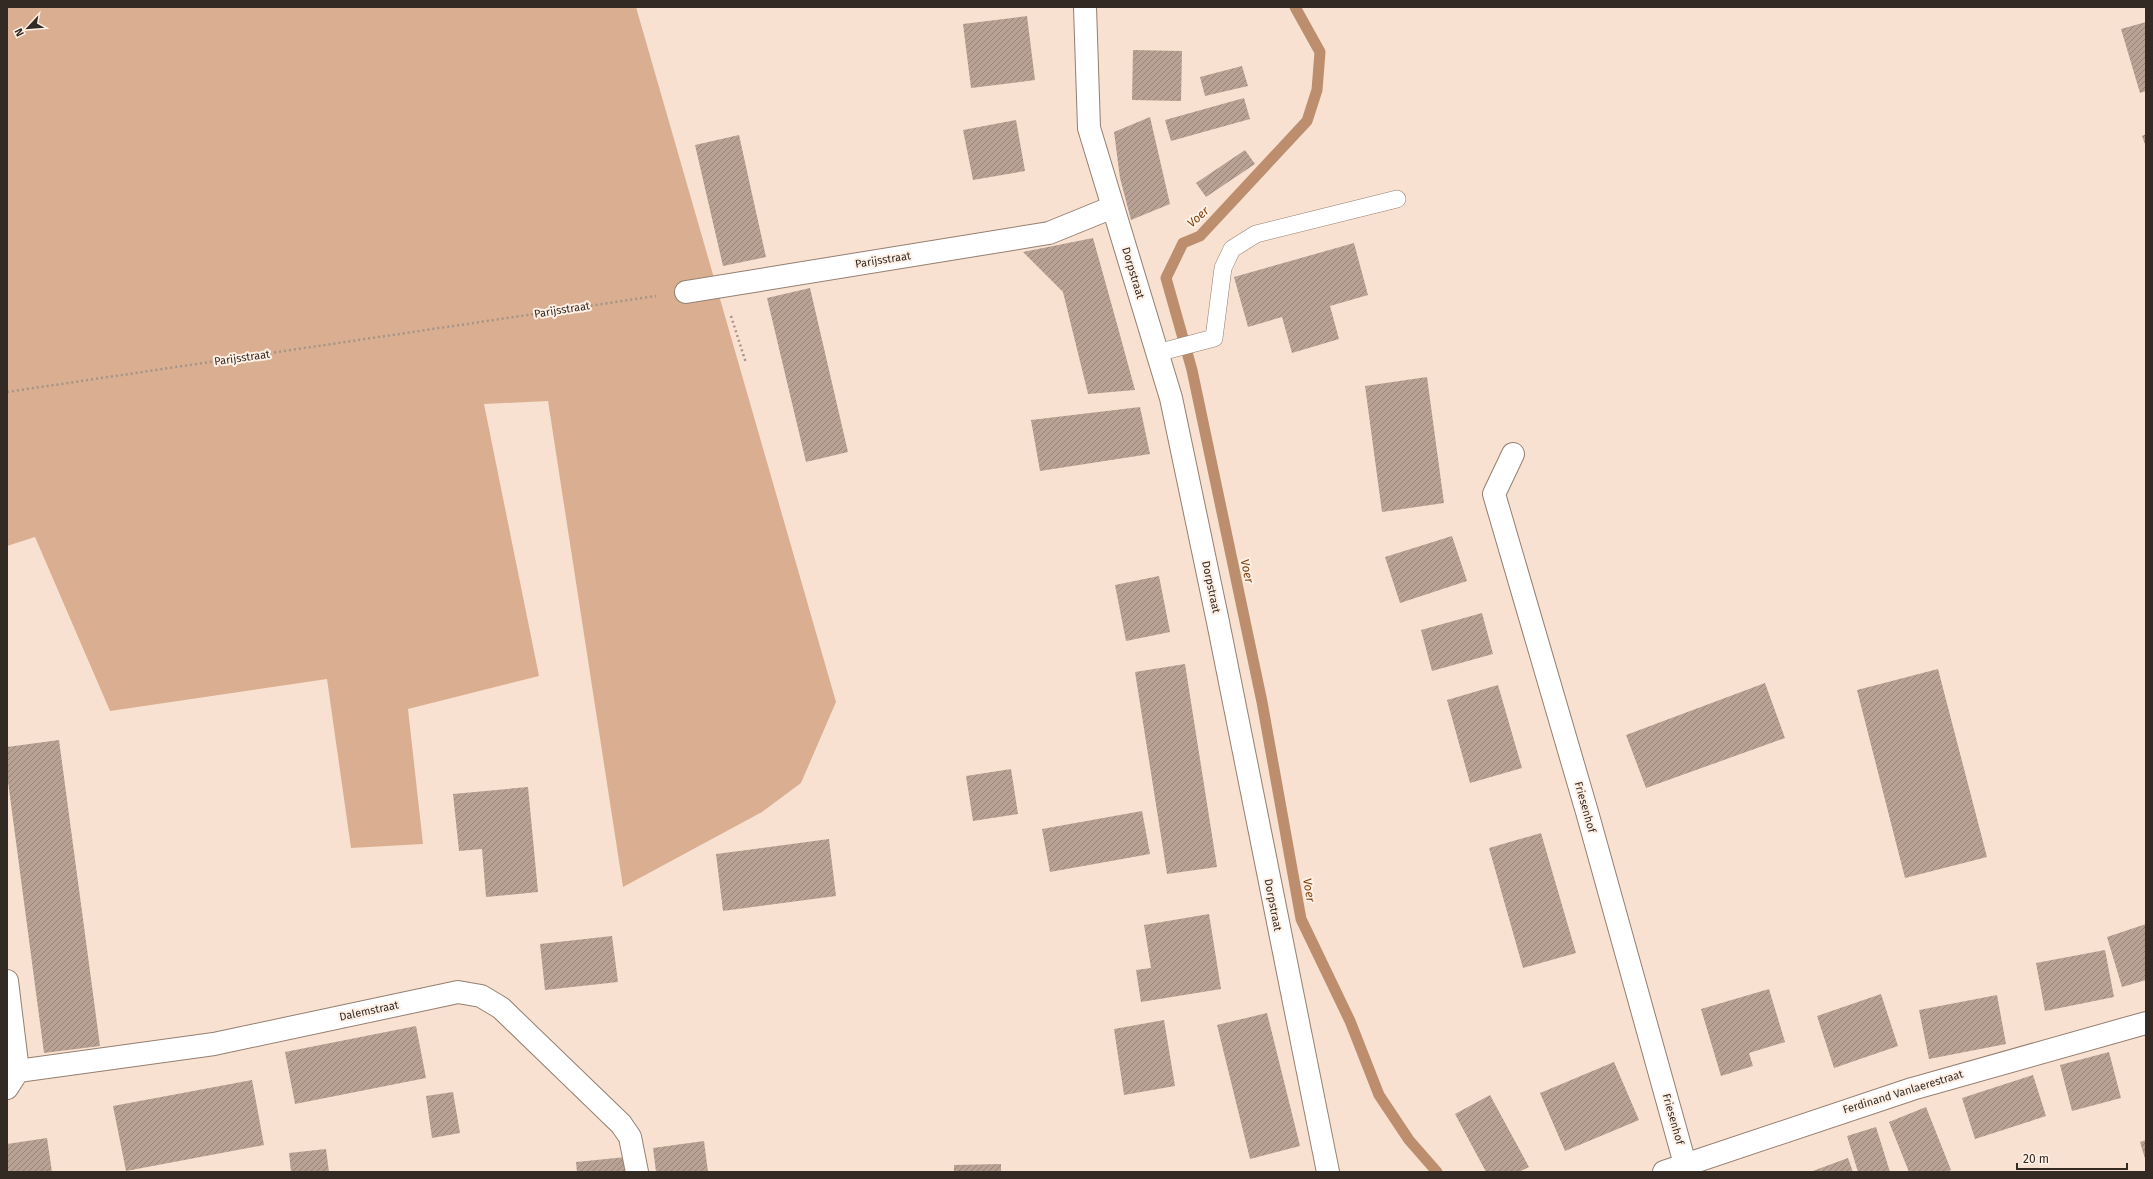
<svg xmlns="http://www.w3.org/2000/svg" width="2153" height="1179" viewBox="0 0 2153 1179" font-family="'Fira Sans',sans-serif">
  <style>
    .green { fill: #daaf91 }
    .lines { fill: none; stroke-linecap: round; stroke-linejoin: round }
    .stream { stroke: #bc8e6d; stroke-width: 11 }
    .building { fill: url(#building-hatch) }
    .lane-casing { stroke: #947f70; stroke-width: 18 }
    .street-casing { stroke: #947f70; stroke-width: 24 }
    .secondary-casing { stroke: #947f70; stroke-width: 24 }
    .path { stroke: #a49387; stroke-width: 2.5; stroke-dasharray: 2 3; stroke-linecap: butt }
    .lane { stroke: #fff; stroke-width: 17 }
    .street { stroke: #fff; stroke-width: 22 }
    .secondary { stroke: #fff; stroke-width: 22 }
    .labels { text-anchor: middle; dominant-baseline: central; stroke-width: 4; stroke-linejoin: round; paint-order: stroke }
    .street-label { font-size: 11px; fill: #332a24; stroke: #fff0e6 }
    .water-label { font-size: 12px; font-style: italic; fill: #7e420c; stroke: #fff0e6 }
  </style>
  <defs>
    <pattern id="building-hatch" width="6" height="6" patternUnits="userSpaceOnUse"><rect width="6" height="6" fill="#b9a293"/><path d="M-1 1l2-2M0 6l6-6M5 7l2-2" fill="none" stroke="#978478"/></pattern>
  </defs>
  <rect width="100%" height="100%" fill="#f9e1d1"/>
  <!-- green -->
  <path class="green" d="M7,7H636L836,702L801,783L762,812L623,887L548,401L484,404L539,676L408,709L423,844L351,848L327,679L110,711L35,537L7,546Z"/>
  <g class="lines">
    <!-- stream -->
    <path class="stream" d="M1295,7L1320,52L1317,90L1307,121L1200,236L1183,243L1166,278L1192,370L1262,702L1301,919L1350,1021L1379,1095L1409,1140L1437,1172"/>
  </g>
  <!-- building -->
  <path class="building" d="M1027,16L1035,80L971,88L963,24Z
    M2146,22V91L2140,93L2121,29Z
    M1133,50L1182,51L1181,101L1132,100Z
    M1242,66L1248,86L1205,96L1200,77Z
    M1244,98L1250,119L1171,141L1165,120Z
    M1150,117L1170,204L1131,220L1120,178L1114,132Z
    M1016,120L1025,171L973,180L963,130Z
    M2146,134V147L2142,136Z
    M739,135L766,257L723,266L695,145Z
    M1245,150L1255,164L1206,197L1196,183Z
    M1093,238L1117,324L1135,390L1088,394L1063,292L1023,252Z
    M1354,243L1368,295L1330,306L1339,339L1292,353L1282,317L1248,327L1234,277Z
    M810,288L848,452L806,462L767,298Z
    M1427,377L1444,503L1382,512L1365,386Z
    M1140,407L1150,454L1040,471L1031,420Z
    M1452,536L1467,581L1400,603L1385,557Z
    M1159,576L1170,632L1126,641L1115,585Z
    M1482,613L1493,654L1432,671L1421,630Z
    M1185,664L1217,867L1167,874L1135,672Z
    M1938,669L1987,857L1905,878L1857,690Z
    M1765,683L1785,738L1646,788L1626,735Z
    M1498,685L1522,768L1470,783L1447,700Z
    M59,740L100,1046L44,1053L7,774V747Z
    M1011,769L1018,814L973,821L966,776Z
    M528,787L538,892L486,897L482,849L459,851L453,794Z
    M1142,811L1150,854L1050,872L1042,829Z
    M1541,833L1576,953L1523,968L1489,848Z
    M829,839L836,896L723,911L716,854Z
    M1209,914L1221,989L1141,1002L1136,970L1151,968L1144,925Z
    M2146,924V980L2122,987L2107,937Z
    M612,936L618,982L545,990L540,944Z
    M2105,950L2114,997L2045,1011L2036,963Z
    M1769,989L1785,1042L1749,1053L1753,1066L1721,1076L1701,1009Z
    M1881,994L1898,1046L1834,1068L1817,1016Z
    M1997,995L2006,1044L1929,1059L1919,1010Z
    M1267,1013L1300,1146L1250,1159L1217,1025Z
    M1164,1020L1175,1086L1124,1095L1114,1029Z
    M416,1026L426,1078L295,1104L285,1052Z
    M2109,1052L2121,1098L2072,1111L2060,1065Z
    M1614,1062L1639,1120L1565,1151L1540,1093Z
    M2033,1075L2046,1116L1975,1139L1962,1098Z
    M252,1080L264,1145L126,1171L113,1106Z
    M453,1092L460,1133L432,1138L426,1096Z
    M1490,1095L1529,1167L1519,1172H1486L1455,1114Z
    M1926,1107L1951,1170L1945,1172H1909L1889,1122Z
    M1876,1127L1890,1172H1858L1847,1136Z
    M47,1138L52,1172H7V1144Z
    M2146,1140V1162L2140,1142Z
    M704,1141L708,1172H656L653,1148Z
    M326,1149L329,1172H291L289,1153Z
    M626,1157L628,1172H577L576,1162Z
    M1848,1158L1853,1172H1810Z
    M1001,1164V1172H954V1165Z"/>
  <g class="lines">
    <defs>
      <path id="lane" d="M1157,353L1214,338L1223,268L1232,249L1256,234L1397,199"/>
      <path id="street" d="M1085,7L1089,128L1171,398L1218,622L1328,1172
        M686,292L1049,233L1113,207
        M1513,454L1494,494L1587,812L1685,1164
        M7,981L18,1071L7,1088
        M18,1071L214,1044L458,992L481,996L501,1008L621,1124L630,1137L637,1172"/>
      <path id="secondary" d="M1664,1172L1912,1089L2146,1023"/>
    </defs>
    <!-- lane casing -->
    <use href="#lane" class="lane-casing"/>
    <!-- street casing -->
    <use href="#street" class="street-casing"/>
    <!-- secondary casing -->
    <use href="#secondary" class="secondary-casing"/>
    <!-- path -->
    <path class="path" d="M731,316L746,363
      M7,392L656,296"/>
    <!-- lane -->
    <use href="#lane" class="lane"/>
    <!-- street -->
    <use href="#street" class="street"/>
    <!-- secondary -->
    <use href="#secondary" class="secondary"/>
  </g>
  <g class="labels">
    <!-- street labels -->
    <g class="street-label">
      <text transform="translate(883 260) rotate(-9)">Parijsstraat</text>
      <text transform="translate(1133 273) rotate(73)">Dorpstraat</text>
      <text transform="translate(562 310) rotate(-9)">Parijsstraat</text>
      <text transform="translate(242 358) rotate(-8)">Parijsstraat</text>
      <text transform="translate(1211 587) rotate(78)">Dorpstraat</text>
      <text transform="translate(1585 807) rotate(74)">Friesenhof</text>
      <text transform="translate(1273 905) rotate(79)">Dorpstraat</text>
      <text transform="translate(369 1011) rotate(-12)">Dalemstraat</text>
      <text transform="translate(1903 1092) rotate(-17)">Ferdinand Vanlaerestraat</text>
      <text transform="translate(1673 1119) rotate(74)">Friesenhof</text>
    </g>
    <!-- water labels -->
    <g class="water-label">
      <text transform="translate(1198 217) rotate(-42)">Voer</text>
      <text transform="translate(1247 571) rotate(78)">Voer</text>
      <text transform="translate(1309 890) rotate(80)">Voer</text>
    </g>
  </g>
  <!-- border -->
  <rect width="2153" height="1179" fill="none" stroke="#332a24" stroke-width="16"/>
  <!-- north arrow -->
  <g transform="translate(28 28) rotate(244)" stroke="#fff0e6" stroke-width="3" paint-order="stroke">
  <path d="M0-3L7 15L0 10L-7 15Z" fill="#332a24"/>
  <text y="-6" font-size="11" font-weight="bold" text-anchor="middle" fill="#332a24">N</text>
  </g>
  <!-- scale -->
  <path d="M2017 1163v6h110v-6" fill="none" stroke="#332a24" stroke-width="2"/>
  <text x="2023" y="1163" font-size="12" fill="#332a24" stroke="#fff0e6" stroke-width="3" paint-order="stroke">20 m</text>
</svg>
